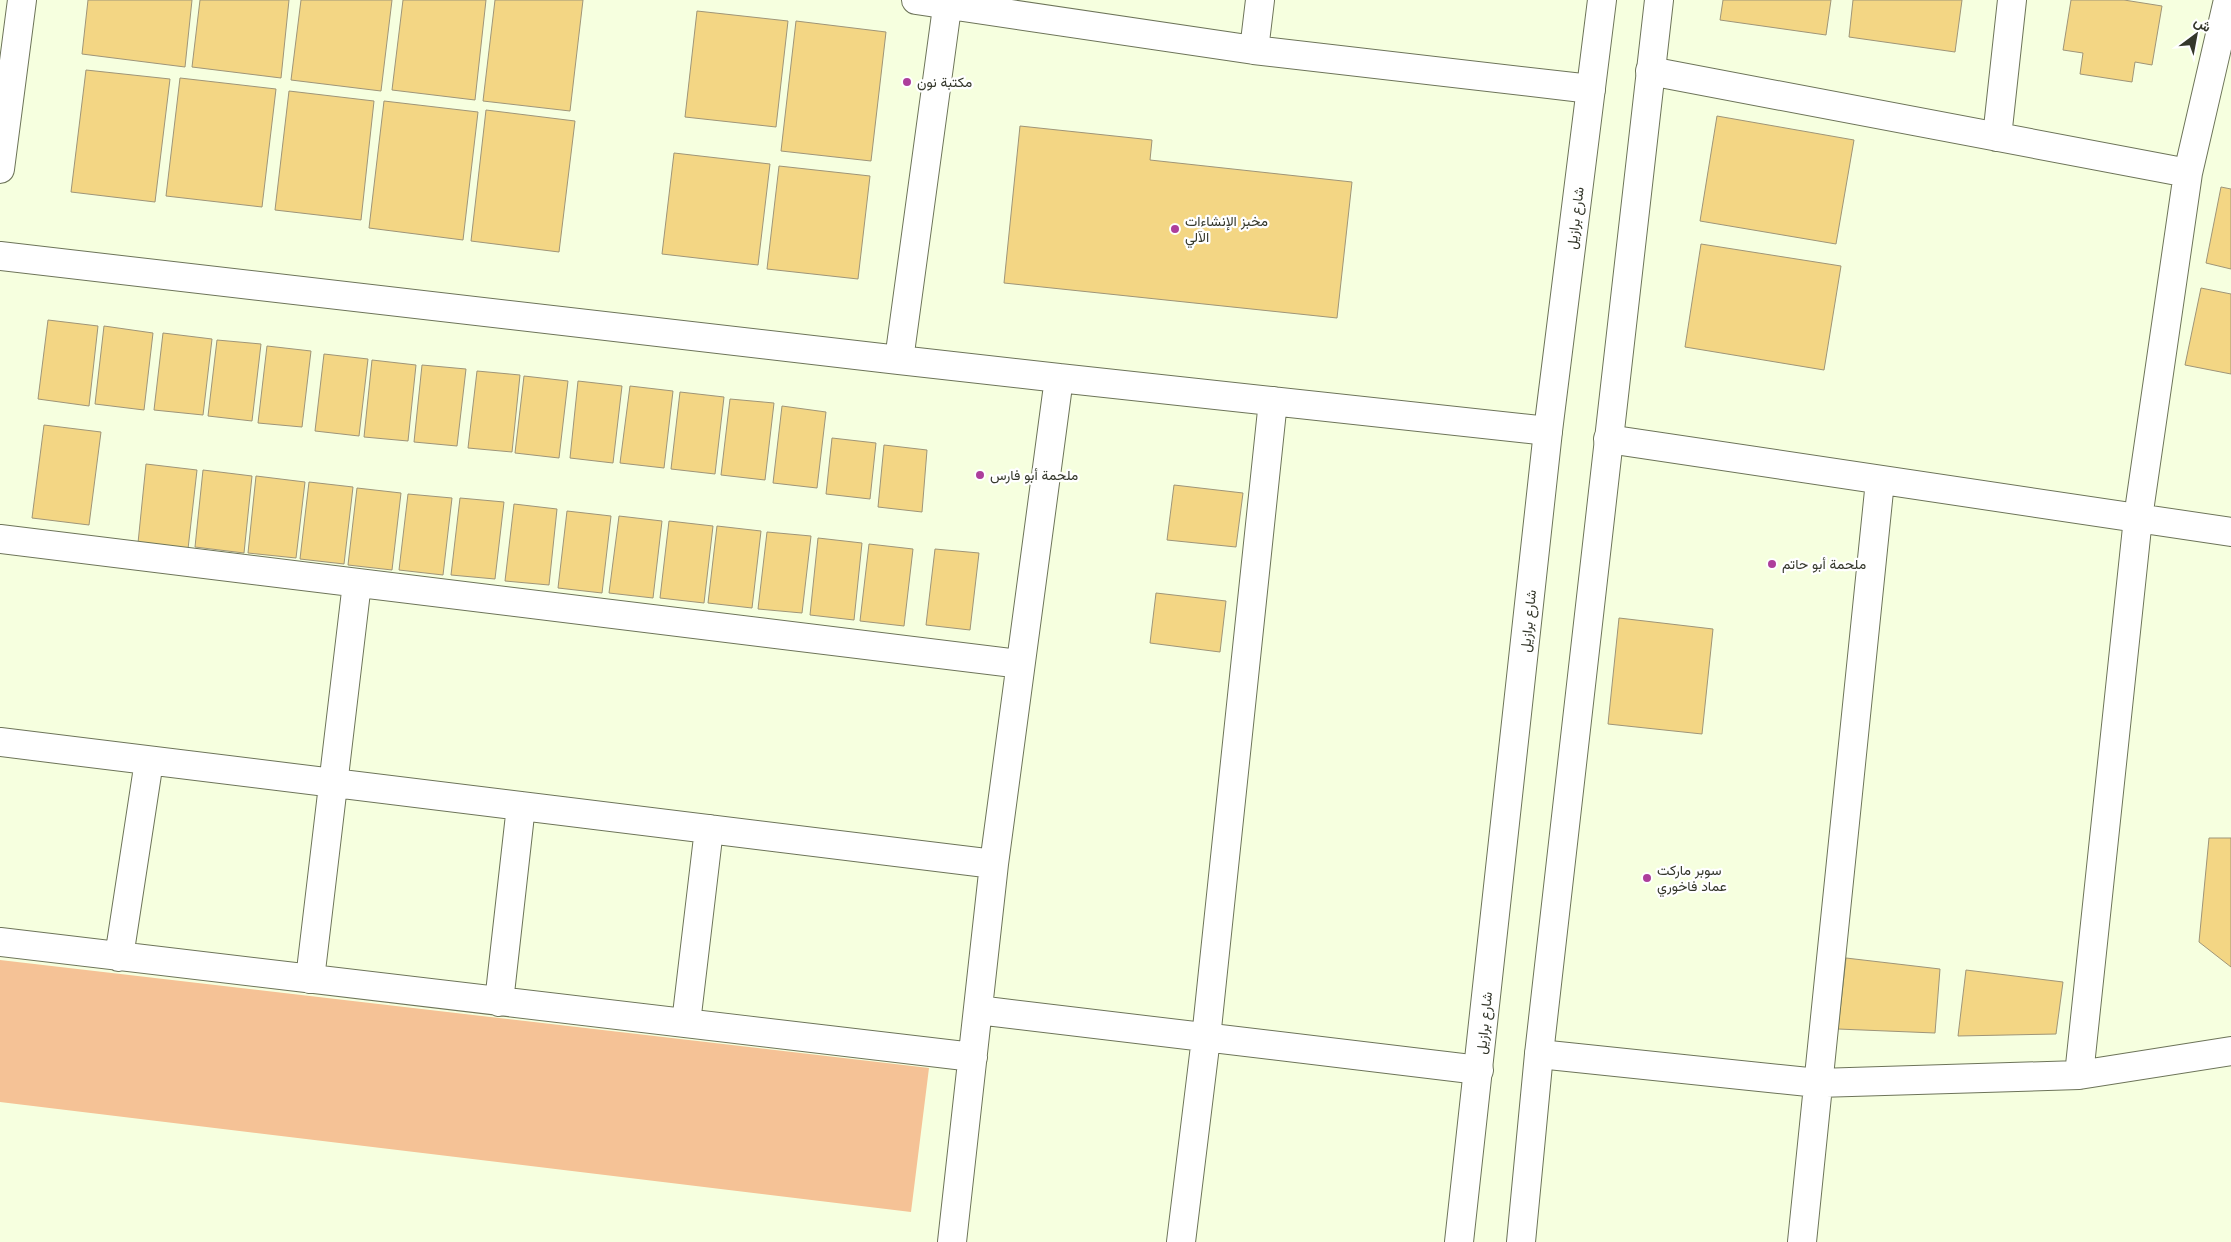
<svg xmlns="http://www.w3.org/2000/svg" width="2231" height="1242" viewBox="0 0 2231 1242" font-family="Quicksand,Vazirmatn,sans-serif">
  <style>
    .green { fill: #f5c296 }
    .building { fill: #f3d684; stroke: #9f9578 }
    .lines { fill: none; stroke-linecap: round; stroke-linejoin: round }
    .street-casing { stroke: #6d7459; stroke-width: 30 }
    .highway-casing { stroke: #6d7459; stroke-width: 30 }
    .street { stroke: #fff; stroke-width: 28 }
    .highway { stroke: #fff; stroke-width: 28 }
    .poi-dot { fill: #ad3e9b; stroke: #fff; stroke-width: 2 }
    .labels { text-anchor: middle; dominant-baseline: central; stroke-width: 4.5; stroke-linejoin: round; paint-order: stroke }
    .poi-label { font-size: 14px; fill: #34372b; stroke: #fff; text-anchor: start }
    .street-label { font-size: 14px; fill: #34372b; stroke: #fff }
  </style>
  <rect width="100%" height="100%" fill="#f6ffdf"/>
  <!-- green -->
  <path class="green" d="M0,960L929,1068L911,1212L0,1102Z"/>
  <!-- building -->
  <path class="building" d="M88,0H192L185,67L82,54Z
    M200,0H289L281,78L192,67Z
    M301,0H392L381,91L291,80Z
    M403,0H486L475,100L392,90Z
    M495,0H583L570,111L483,101Z
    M1723,0H1831L1826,35L1720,20Z
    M1853,0H1962L1955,52L1849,37Z
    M2071,0H2124L2162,6L2152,65L2135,62L2132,82L2080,74L2083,53L2063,50Z
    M697,11L788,21L776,127L685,117Z
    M796,21L886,32L871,161L781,151Z
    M86,70L170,79L155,202L71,192Z
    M180,78L276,89L262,207L166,196Z
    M289,91L374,101L361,220L275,210Z
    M384,101L478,112L463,240L369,228Z
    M486,110L575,121L559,252L471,241Z
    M1717,116L1854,140L1836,244L1700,221Z
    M1020,126L1152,140L1150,160L1352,182L1337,318L1004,283Z
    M674,153L770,164L758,265L662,254Z
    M779,166L870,176L858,279L767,269Z
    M2221,187L2231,189V269L2206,263Z
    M1701,244L1841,266L1824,370L1685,347Z
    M2201,288L2231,294V374L2185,365Z
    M48,320L98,326L89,406L38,399Z
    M104,326L153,333L144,410L95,404Z
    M163,333L212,339L203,415L154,410Z
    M217,340L261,344L252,421L208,416Z
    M267,346L311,351L302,427L258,423Z
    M324,354L368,359L359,436L315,431Z
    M372,360L416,365L408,441L364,437Z
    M422,365L466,369L457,446L414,442Z
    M477,371L520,375L512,452L468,448Z
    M524,376L568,381L559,458L515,453Z
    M578,381L622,386L613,463L570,458Z
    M630,386L673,391L664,468L620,463Z
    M680,392L724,397L715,474L671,469Z
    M730,399L774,403L765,480L721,475Z
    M782,406L826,412L817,488L773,483Z
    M44,425L101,432L89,525L32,518Z
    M832,438L876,443L870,499L826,494Z
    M884,445L927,450L922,512L878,507Z
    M146,464L197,470L188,549L138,543Z
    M203,470L252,476L244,553L195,547Z
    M256,476L305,482L296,558L248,553Z
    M309,482L353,487L344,564L300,559Z
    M1174,485L1243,493L1236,547L1167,540Z
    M357,488L401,493L392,570L348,565Z
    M408,494L452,498L443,575L399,570Z
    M460,498L504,502L495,579L451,575Z
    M514,504L557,509L549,585L505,581Z
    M567,511L611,516L602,593L558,588Z
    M619,516L662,521L653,598L609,593Z
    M669,521L713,526L704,603L660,598Z
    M717,526L761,531L752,608L708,603Z
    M767,532L811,536L802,613L758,609Z
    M818,538L862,543L854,620L810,615Z
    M869,544L913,549L904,626L860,621Z
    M935,549L979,553L970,630L926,625Z
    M1156,593L1226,601L1220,652L1150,643Z
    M1619,618L1713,629L1702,734L1608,724Z
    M2209,838H2231V967L2199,942Z
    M1846,958L1940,969L1935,1033L1838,1029Z
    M1966,970L2063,982L2056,1034L1958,1036Z"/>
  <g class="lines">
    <defs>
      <path id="street" d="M916,0L1254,50L1591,89
        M948,0L899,360L1059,378L994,864L952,1242
        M1254,50L1260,0
        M1997,137L2012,0
        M0,169L22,0
        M2188,173L2228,0
        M0,256L899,360
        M1059,378L1548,431
        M1608,439L2231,532
        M0,539L1020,664
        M0,742L994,864
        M0,942L973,1057
        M119,957L149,761
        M310,979L357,583
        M499,1002L521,806
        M978,1010L1479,1070
        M686,1023L709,829
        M1539,1054L1818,1083L2079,1075L2138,518L2188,173L1650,71
        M2079,1075L2231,1051
        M1181,1242L1206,1038L1273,401
        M1802,1242L1880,481"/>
      <path id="highway" d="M1459,1242L1548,431L1602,0
        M1521,1242L1539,1054L1659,0"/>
    </defs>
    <!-- street casing -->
    <use href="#street" class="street-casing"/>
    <!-- highway casing -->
    <use href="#highway" class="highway-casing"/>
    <!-- street -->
    <use href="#street" class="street"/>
    <!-- highway -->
    <use href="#highway" class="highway"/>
  </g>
  <!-- markers -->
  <g class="poi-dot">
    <circle cx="907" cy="82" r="5"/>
    <circle cx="1175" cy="229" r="5"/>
    <circle cx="980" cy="475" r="5"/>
    <circle cx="1772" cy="564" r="5"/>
    <circle cx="1647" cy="878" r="5"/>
  </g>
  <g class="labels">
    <!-- poi labels -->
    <g class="poi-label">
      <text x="917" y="82">مكتبة نون</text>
      <text x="1185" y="221">مخبز الإنشاءات<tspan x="1185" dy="16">الآلي</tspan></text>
      <text x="990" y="475">ملحمة أبو فارس</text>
      <text x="1782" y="564">ملحمة أبو حاتم</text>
      <text x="1657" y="870">سوبر ماركت<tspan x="1657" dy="16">عماد فاخوري</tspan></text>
    </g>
    <!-- street labels -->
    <g class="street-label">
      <text transform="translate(1575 218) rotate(-83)">شارع برازيل</text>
      <text transform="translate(1528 621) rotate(-84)">شارع برازيل</text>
      <text transform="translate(1484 1023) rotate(-84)">شارع برازيل</text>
    </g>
  </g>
  <!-- north arrow -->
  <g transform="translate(2196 35) rotate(32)" stroke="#ffffff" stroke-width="4" paint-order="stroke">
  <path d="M0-4L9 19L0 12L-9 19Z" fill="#34372b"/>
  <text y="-8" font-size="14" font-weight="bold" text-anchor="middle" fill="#34372b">ش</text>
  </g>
</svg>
